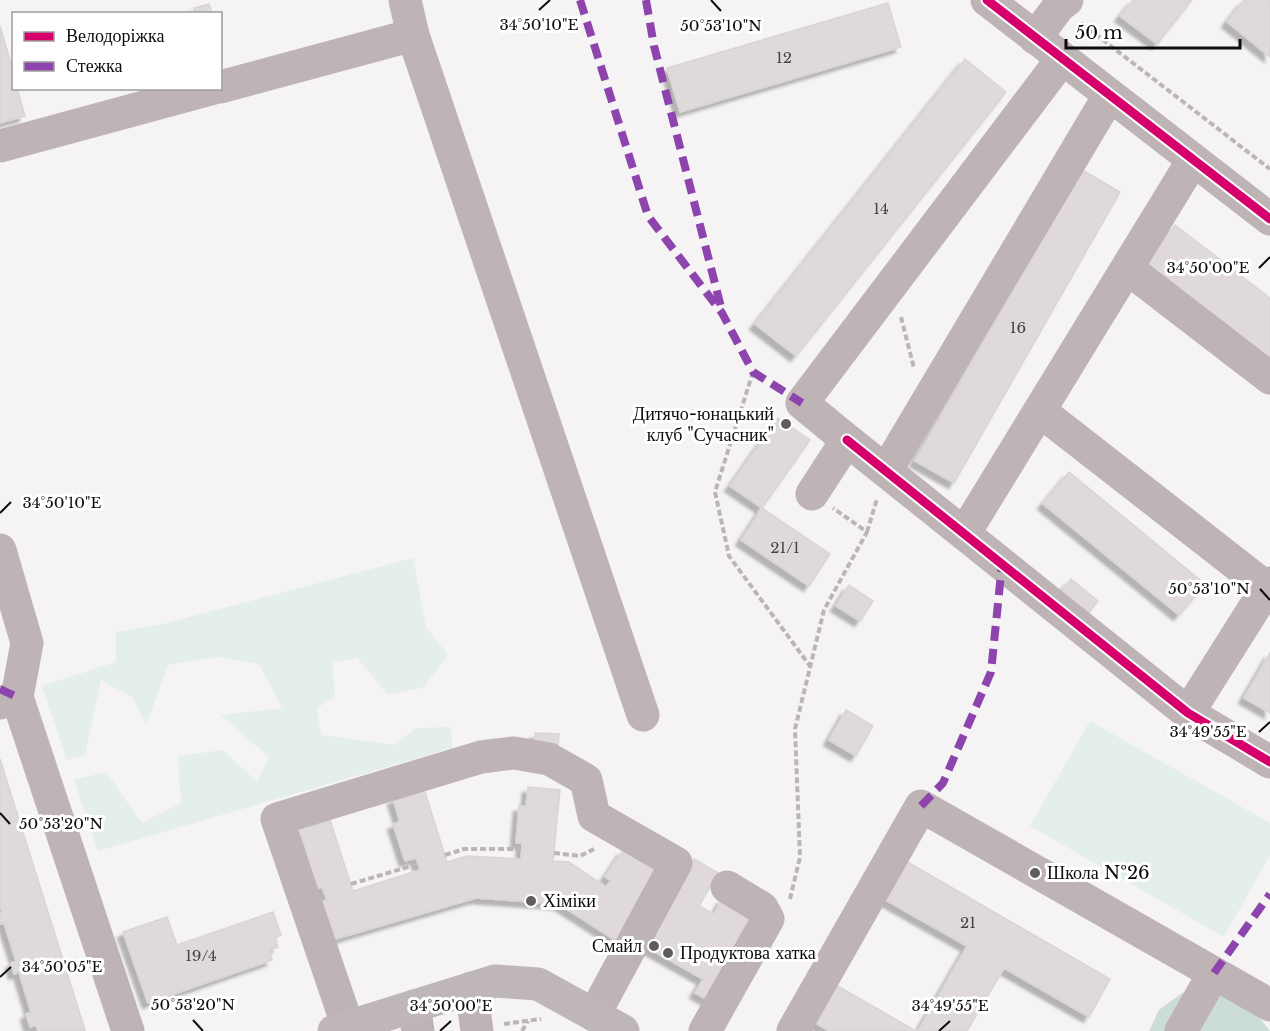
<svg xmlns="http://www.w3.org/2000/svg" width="1270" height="1031" viewBox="0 0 1270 1031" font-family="'Libre Baskerville',serif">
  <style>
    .green { fill: #e4efe9 }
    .forest { fill: #cbddd4 }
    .building { fill: #e0d9da; stroke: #d7d5d5; stroke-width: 1.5; filter: url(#shadow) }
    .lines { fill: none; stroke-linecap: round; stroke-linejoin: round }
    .path { stroke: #bbb6b6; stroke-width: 4; stroke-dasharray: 6 3; stroke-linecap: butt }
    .minor { stroke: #beb3b5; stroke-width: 33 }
    .major { stroke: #bfb7b7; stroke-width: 33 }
    .quiet { stroke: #8e44ad; stroke-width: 8; stroke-dasharray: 15 8; stroke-linecap: butt }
    .cycleway-casing { stroke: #fff; stroke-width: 13 }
    .cycleway { stroke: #d6006c; stroke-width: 9 }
    .ticks { fill: none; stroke: #0d0b0b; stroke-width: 2 }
    .poi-dot { fill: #5e5c5c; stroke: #fff; stroke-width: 2 }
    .labels { text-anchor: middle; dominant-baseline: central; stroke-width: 6; stroke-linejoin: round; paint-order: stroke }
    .number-label { font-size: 15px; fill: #454242 }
    .poi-label { font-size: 18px; fill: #0d0b0b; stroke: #fff; text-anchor: start }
    .ticks-label { font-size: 15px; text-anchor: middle; fill: #0d0b0b; stroke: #fff; stroke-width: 6; stroke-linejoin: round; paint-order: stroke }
  </style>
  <defs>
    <filter id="shadow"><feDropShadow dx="-5.5" dy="5.5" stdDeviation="1.5" flood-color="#0004"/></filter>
  </defs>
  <rect width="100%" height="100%" fill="#f5f3f3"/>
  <!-- green -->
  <path class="green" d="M413,558L426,627L448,655L424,687L388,695L357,658L332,663L335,697L317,708L321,735L395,745L416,728L451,727L452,748L98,851L74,780L106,772L142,823L181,803L178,756L223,750L257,782L269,757L221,715L282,708L259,664L218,657L168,665L146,725L133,698L101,680L85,755L67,760L42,686L116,662V632L163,624Z
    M1090,721L1270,823V855L1224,937L1030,826Z"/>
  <!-- forest -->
  <path class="forest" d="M1209,992L1248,1003L1270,1031H1149L1159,1010L1182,993Z"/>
  <!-- building -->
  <path class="building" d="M1133,0H1192L1157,44L1120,16Z
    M1244,0H1270V57L1227,22Z
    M888,3L901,47L680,112L667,68Z
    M209,4L212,14H195L194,8Z
    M0,26L14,74V88H17L25,116L0,123Z
    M965,59L1006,92L796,356L755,324Z
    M1082,170L1120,192L954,483L915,461Z
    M1175,225L1270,298V359L1146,263Z
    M778,418L810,440L762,508L730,486Z
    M1069,472L1205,584L1179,615L1043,504Z
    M762,508L830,554L809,586L741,540Z
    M1071,579L1098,601L1086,616L1059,594Z
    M849,585L873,601L860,621L836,606Z
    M1270,653V713L1244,698Z
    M846,710L873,726L856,756L829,740Z
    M535,733L559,734L558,748L535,747Z
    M0,759L85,1030L81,1031H38L36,1025L30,1027L26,1014L31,1012L19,972L14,974L11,963L16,961L4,923L0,924V913L2,912L0,906Z
    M528,787L560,790L553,861L569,862L606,887L611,880L605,877L623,850L661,875L618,942L559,904L476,898L329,941L317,903L327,900L322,887L313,890L301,854L307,852L299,830L330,820L353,891L420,870L416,858L405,861L393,824L400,822L393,799L424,789L447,862L467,856L521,859L522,843H516L519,806H526Z
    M694,859L718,873L699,906L714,914L723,898L760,919L713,1003L695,993L703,979L646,947Z
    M904,860L1110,979L1089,1017L1004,968L967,1031H918L967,946L882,898Z
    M273,912L281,935L275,938L278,947L269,950L272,960L148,1003L123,932L167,917L177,945Z
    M836,985L916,1031H829L814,1022Z"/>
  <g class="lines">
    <!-- path -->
    <path class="path" d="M1081,23L1270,169
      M901,317L914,368
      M753,372L715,492L729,556L810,666
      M867,532L877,499
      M554,853L580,856L596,848
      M445,855L464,849H521
      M351,884L418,864
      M790,899L800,857L795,729L824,610L867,532L833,508
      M504,1024L541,1019
      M522,1031L528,1021"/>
    <!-- minor -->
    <path class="minor" d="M405,0L413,35L643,715
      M987,0L1270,219
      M1035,38L1059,6L1067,0
      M220,87L413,35
      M0,146L214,88
      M1127,268L1270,378
      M1040,411L1267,588
      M847,440L1188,713L1270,762
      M886,471L1109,96
      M812,494L847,440L802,403L1062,59
      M964,534L1193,160
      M0,550L27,643L17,697
      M0,703L17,697L128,1031
      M1188,713L1270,583
      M471,988L477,1031
      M414,1006L418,1031
      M348,1027L277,819L481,757L514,753L549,759L586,780L594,816L676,863L594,1015
      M705,1031L768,919L762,908L727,887
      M793,1031L921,806L1270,1005
      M1181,1031L1214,973"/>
    <!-- major -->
    <path class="major" d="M334,1031L495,981L538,984L623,1031"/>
    <!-- quiet -->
    <path class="quiet" d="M580,0L648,216L722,313L753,372L802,403
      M646,0L654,46L721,307
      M0,689L17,697
      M921,806L943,783L991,672L1002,564
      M1214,973L1270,894"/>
    <defs>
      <path id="cycleway" d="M987,0L1270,219
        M847,440L1188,713L1270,762"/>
    </defs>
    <!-- cycleway casing -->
    <use href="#cycleway" class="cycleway-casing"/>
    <!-- cycleway -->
    <use href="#cycleway" class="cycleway"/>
  </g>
  <!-- ticks -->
  <path class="ticks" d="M711,0L721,11M539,10L550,0M1259,268L1270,257M0,513L11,502M1260,589L1270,600M1259,732L1270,722M0,813L10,824M0,977L11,967M193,1020L203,1031M440,1031L451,1021M939,1031L950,1021"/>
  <!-- markers -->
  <g class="poi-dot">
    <circle cx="786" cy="424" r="6"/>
    <circle cx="1035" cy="873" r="6"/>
    <circle cx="531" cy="901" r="6"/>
    <circle cx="654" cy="946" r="6"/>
    <circle cx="668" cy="953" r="6"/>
  </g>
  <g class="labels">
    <!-- number labels -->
    <g class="number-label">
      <text x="784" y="57">12</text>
      <text x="881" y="208">14</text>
      <text x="1018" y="327">16</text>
      <text x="785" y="547">21/1</text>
      <text x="968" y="922">21</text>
      <text x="201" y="955">19/4</text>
    </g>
    <!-- poi labels -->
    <g class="poi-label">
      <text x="774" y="414" text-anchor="end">Дитячо-юнацький<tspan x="774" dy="21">клуб "Сучасник"</tspan></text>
      <text x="1047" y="873">Школа №26</text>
      <text x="543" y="901">Хіміки</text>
      <text x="642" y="946" text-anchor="end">Смайл</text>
      <text x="680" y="953">Продуктова хатка</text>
    </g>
  </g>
  <g class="ticks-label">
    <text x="539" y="30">34°50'10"E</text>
    <text x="721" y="31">50°53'10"N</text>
    <text x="1208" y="273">34°50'00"E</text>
    <text x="62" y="508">34°50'10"E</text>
    <text x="1209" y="594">50°53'10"N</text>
    <text x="1208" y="737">34°49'55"E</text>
    <text x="61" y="829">50°53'20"N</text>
    <text x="62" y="972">34°50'05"E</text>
    <text x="193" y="1010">50°53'20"N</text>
    <text x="451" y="1011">34°50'00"E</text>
    <text x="950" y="1011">34°49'55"E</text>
  </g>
  <!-- legend -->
  <rect x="12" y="12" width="210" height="78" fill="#ffffff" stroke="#9e9d9d" stroke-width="1.5"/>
  <rect x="24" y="32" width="30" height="9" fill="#d6006c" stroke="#9e9d9d" stroke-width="1.5"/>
  <text x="66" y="42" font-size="18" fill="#0d0b0b">Велодоріжка</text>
  <rect x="24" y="62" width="30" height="9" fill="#8e44ad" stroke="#9e9d9d" stroke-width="1.5"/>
  <text x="66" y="72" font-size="18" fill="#0d0b0b">Стежка</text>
  <!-- scale -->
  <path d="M1066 39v9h174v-9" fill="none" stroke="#0d0b0b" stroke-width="3"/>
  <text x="1075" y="39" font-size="18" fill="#0d0b0b" stroke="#ffffff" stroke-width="4.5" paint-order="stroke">50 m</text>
</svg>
